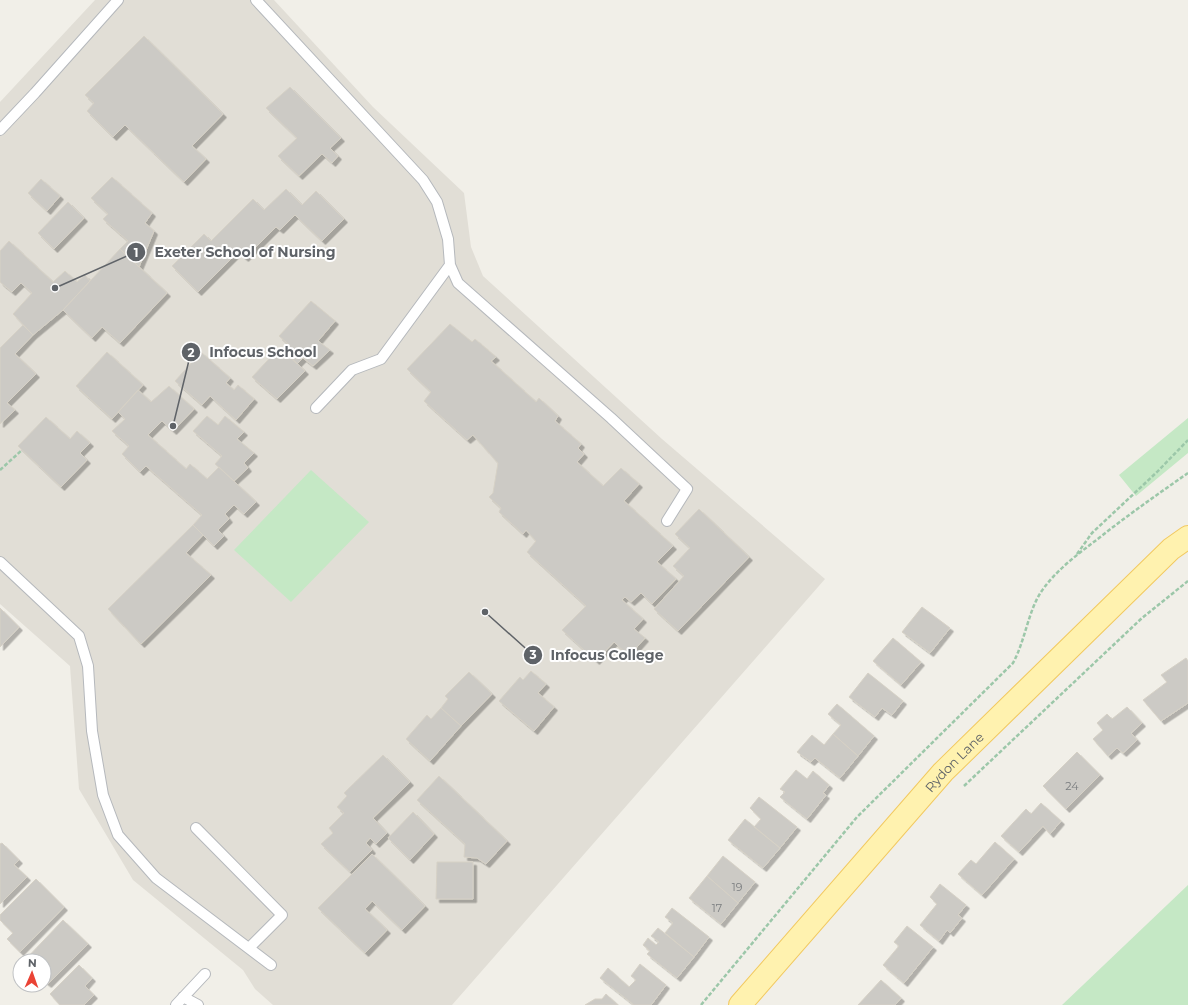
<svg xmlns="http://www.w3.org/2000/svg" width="1188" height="1005" viewBox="0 0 1188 1005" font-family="Montserrat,sans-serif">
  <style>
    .education { fill: #e1ded6 }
    .green { fill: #c5e8c5 }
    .building { fill: #cccac5; stroke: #d6d1c6; filter: url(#shadow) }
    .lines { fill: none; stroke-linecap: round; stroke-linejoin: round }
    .service-casing { stroke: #b5b8bc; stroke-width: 12 }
    .primary-casing { stroke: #f2c960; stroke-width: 24 }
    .path { stroke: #9cc7a9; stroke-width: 2.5; stroke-dasharray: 4 2; stroke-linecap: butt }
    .service { stroke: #fff; stroke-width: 10 }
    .primary { stroke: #fff2af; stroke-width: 22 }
    .labels { text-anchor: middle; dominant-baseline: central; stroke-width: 4; stroke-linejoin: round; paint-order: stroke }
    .number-label { font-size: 11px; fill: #7a7d7f }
    .street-label { font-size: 13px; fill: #5f6368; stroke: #fff }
    .leader { fill: none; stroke: #5f6368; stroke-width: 1.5 }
    .callout-dot { fill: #5f6368; stroke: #fff; stroke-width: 1.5 }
    .mark-label { font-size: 12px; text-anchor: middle; font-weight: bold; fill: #fff }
    .callout-label { font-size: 14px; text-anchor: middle; font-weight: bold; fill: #5f6368; stroke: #fff; stroke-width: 4; stroke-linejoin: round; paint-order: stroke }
  </style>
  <defs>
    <filter id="shadow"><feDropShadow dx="3.5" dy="3.5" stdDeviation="0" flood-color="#0004"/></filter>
  </defs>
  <rect width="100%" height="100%" fill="#f1efe8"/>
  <!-- education -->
  <path class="education" d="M95,0H274L373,107L464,193L471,247L483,276L662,439L825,579L452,1005H273L255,989L243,970L133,880L79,789L70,666L0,604V102Z"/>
  <!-- green -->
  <path class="green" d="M1188,418V453L1136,496L1119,475Z
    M311,470L369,522L291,602L234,550Z
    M1188,885V1005H1062Z"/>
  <!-- building -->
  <path class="building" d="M144,36L223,114L192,146L206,159L184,182L125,125L113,137L87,111L94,103L85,95Z
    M290,87L341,138L330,148L338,156L332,163L322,154L299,176L278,156L297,138L266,108Z
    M112,177L152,213L145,223L154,231L139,267L120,249L128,241L103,219L108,214L91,198Z
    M41,179L60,196L47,211L28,193Z
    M286,189L302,205L316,191L344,219L322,241L295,215L280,230L276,227L245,258L238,252L198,292L172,266L204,234L211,241L253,199L264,210Z
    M68,202L84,218L54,249L38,233Z
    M9,241L53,282L65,271L77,282L85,275L90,281L63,310L33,335L13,314L32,293L21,283L12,292L0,282V251Z
    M120,249L167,293L120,343L102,327L92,338L63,310Z
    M311,301L335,321L318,341L330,350L313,366L303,358L297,364L283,351L288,344L279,336Z
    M450,324L472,342L475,339L496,357L491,361L536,402L539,398L558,416L555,421L581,444L578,448L584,454L577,462L603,486L621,468L639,484L624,501L673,546L657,562L676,579L652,604L641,593L631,602L625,597L622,600L643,619L634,629L645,638L629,656L614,642L596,661L562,630L586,606L527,552L536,541L526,530L523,534L499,512L501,508L489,497L493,493L498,463L473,435L467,440L424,401L431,392L407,369Z
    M23,325L33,335L15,354L36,374L7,403L15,410L0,424V348Z
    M280,347L305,371L277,399L252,377Z
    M107,352L143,385L112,419L76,386Z
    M201,352L230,378L226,383L234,390L238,385L254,399L236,420L210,396L202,405L175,381Z
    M169,386L194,409L173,431L162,421L148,435L186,469L190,464L207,479L219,467L256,502L244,514L234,505L225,514L229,519L218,530L224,536L214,546L193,525L202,515L146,466L140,472L122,454L129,446L112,431L125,419L118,412L138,390L151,402Z
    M207,416L218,425L225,416L244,432L237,439L254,453L244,463L248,468L234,481L215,464L222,456L193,431Z
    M46,417L70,439L77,431L90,443L80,453L87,460L61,487L18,446Z
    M699,509L749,557L678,631L654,609L684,576L673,566L690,548L675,534Z
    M193,525L203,535L186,553L211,575L141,644L108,609Z
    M922,607L950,628L930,653L902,632Z
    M0,608L19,627L0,647Z
    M893,638L921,662L901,685L873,661Z
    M1186,658L1188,661V703L1161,721L1143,700L1167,682L1161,675Z
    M531,671L546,684L538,693L554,707L534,731L499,701L520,677L523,680Z
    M469,672L492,694L461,726L441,708L448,699L445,696Z
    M868,673L903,701L892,715L882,708L875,717L849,697Z
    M837,704L874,736L858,756L833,734L841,725L828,714Z
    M1127,707L1142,723L1131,733L1137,740L1123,753L1117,748L1108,756L1093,739L1103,730L1097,723L1107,714L1112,719Z
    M441,708L461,726L430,761L406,739L427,715L431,719Z
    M833,734L858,756L840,778L815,758L811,762L797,752L812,735L824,745Z
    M1077,752L1100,775L1066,809L1043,786Z
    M383,755L410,782L373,818L387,833L376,844L370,838L366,843L372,850L350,872L321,844L333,833L329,828L344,813L337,807L347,796L344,793Z
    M796,770L807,779L813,771L829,785L823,793L826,795L807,819L780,797L785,792L780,789Z
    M439,776L507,841L486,864L477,858L464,857L465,844L417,800Z
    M759,797L797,827L780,848L754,827L761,819L750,808Z
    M1041,803L1061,821L1050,834L1043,826L1019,852L1001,836L1026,809L1031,814Z
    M413,812L434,834L410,860L388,838Z
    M745,819L780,848L763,868L728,840Z
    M995,842L1014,859L982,895L958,874L971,860L976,864Z
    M2,843L19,860L14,865L27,877L0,904V844Z
    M372,854L425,906L402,930L372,901L365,909L387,930L365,953L318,908Z
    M723,856L755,882L738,903L707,876Z
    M437,862H473V899H436Z
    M707,876L738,903L721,924L689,898Z
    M36,879L64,907L20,952L7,939L13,933L0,920V915Z
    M940,884L966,905L958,915L962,918L950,933L947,930L939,941L920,925L937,904L930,897Z
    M672,908L709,937L694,957L665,933L673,923L665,917Z
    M63,920L88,944L48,984L44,981V961H24Z
    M907,926L933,947L904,983L883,965L899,946L894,942Z
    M658,928L694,957L677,978L647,954L650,951L643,945L648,938L656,945L659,942L651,936Z
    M640,964L666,985L651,1005H634L600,978L608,968L629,987L636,980L631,976Z
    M79,965L92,978L85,986L94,995L84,1005H60L50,994Z
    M881,980L901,998L895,1005H858Z
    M606,994L618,1005H585L595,999H602Z"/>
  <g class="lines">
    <defs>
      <path id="service" d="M256,0L423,180L437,202L448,239L450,265L458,283L611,418L687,489L667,521
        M0,130L35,93L118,0
        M316,408L352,370L381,359L450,265
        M0,562L79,636L88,666L92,731L103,795L118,835L156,878L271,965
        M196,828L282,915L249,948
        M183,997L198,1005
        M176,1005L205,974"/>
      <g id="primary">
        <path id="s1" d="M740,1005L943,772L1171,549L1188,537"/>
      </g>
    </defs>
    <!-- service casing -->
    <use href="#service" class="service-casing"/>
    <!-- primary casing -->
    <use href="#primary" class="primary-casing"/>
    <!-- path -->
    <path class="path" d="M0,470L22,450
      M1077,554L1092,533L1157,472L1188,440
      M964,786L1142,618L1188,581
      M701,1005L857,817L1013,663C1025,641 1028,612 1041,592C1056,570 1078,554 1099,538C1128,515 1158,494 1188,473"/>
    <!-- service -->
    <use href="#service" class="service"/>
    <!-- primary -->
    <use href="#primary" class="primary"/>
  </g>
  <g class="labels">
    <!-- number labels -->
    <g class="number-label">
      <text x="1072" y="786">24</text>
      <text x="737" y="887">19</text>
      <text x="717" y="908">17</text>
    </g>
    <!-- street labels -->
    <g class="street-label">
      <text stroke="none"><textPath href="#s1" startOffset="324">Rydon Lane</textPath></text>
    </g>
  </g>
  <!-- callouts -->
  <path class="leader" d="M55 288L136 252M173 426L191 352M485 612L533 655"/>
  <g class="callout-dot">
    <circle cx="55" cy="288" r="4"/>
    <circle cx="173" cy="426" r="4"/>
    <circle cx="485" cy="612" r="4"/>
    <circle cx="136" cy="252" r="10"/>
    <circle cx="191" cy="352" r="10"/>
    <circle cx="533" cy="655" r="10"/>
  </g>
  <g class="mark-label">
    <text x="136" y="257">1</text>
    <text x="191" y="357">2</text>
    <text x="533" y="659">3</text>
  </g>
  <g class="callout-label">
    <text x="245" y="257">Exeter School of Nursing</text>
    <text x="263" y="357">Infocus School</text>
    <text x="607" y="660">Infocus College</text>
  </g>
  <!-- north arrow -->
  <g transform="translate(32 973) rotate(2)"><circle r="19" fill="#ffffff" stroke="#bfc1c3"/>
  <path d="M0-3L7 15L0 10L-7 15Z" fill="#ea4335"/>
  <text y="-6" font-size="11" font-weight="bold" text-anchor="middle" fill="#5f6368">N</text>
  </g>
</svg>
